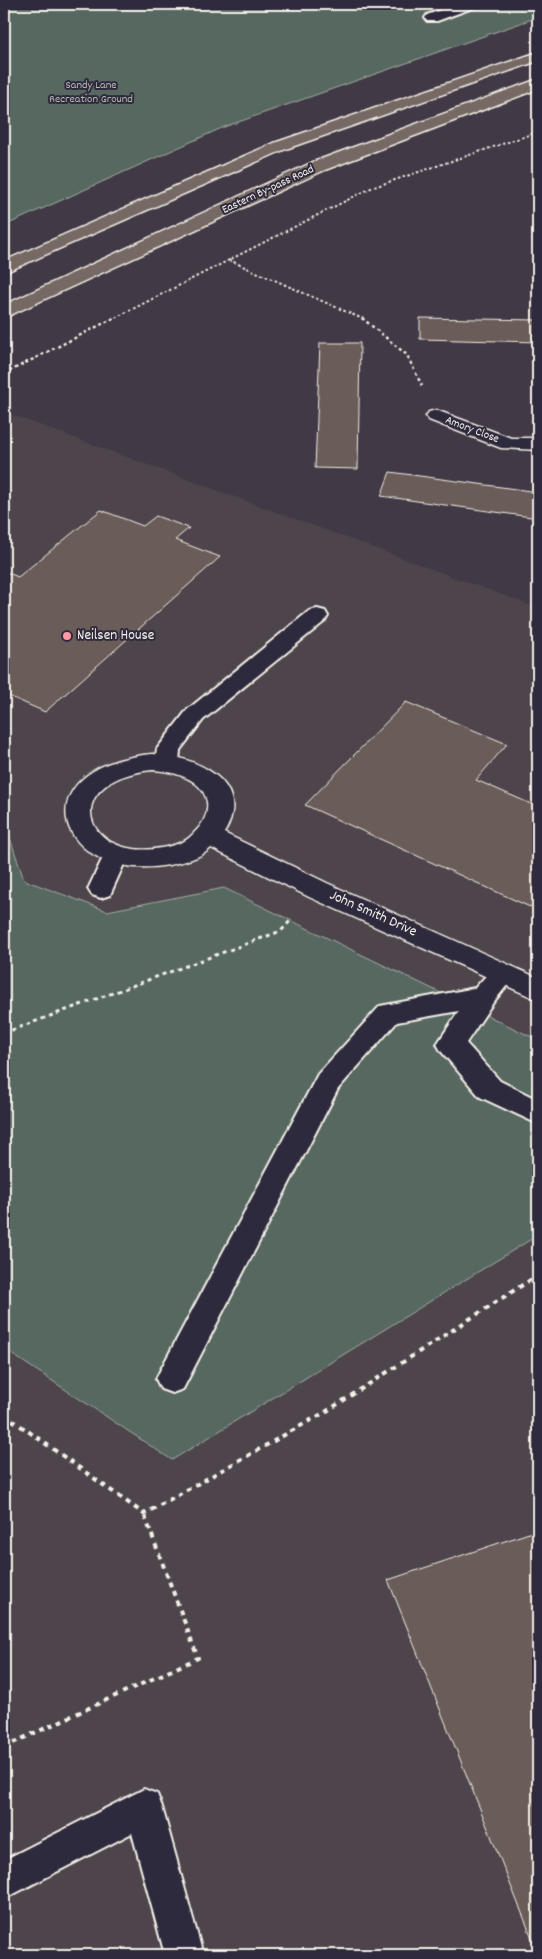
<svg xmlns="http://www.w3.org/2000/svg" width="542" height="1959" viewBox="0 0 542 1959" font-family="Dekko,sans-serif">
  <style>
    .built { fill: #4d444b }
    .green { fill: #566861; stroke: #a5aca4 }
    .building { fill: #6a5c58; stroke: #f4f1e8 }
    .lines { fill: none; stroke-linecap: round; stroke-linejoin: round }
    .service-casing { stroke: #f4f1e8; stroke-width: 4 }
    .minor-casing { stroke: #f4f1e8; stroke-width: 3 }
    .trunk-casing { stroke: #f4f1e8; stroke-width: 3 }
    .path-far3 { stroke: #f4f1e8; stroke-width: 2; stroke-dasharray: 2.5 2.5; stroke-linecap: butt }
    .path-far2 { stroke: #f4f1e8; stroke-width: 2.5; stroke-dasharray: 3 3; stroke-linecap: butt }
    .path-far1 { stroke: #f4f1e8; stroke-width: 3; stroke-dasharray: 4 4; stroke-linecap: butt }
    .path { stroke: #f4f1e8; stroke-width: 4; stroke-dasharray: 5 5; stroke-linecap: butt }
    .service { fill: #2f2a3d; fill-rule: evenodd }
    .minor { fill: #2f2a3d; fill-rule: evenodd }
    .trunk { fill: #766964; fill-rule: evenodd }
    .poi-dot { fill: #ff9aa2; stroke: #2f2a3d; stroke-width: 2 }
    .labels { text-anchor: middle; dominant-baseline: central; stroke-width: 4; stroke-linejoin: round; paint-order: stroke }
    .far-park-label { font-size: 12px; fill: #b5bab2; stroke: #2f2a3d }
    .far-street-label { font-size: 12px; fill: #f4f1e8; stroke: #2f2a3d }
    .poi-label { font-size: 15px; fill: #f4f1e8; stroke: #2f2a3d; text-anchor: start }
    .street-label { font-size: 15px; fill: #f4f1e8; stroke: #2f2a3d }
  </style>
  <rect width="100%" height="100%" fill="#413945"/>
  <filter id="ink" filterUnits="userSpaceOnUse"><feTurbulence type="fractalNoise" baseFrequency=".02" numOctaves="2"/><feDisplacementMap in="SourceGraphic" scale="10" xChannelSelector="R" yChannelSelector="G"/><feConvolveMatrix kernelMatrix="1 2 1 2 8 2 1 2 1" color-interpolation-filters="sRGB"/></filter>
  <g filter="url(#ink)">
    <!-- built -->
    <path class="built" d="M4,412L538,608V1955H4Z"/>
    <!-- green -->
    <path class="green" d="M4,4H538V17L224,127L4,226Z
      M4,820L24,880L107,911L224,888L538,1040V1235L172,1460L4,1349Z"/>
    <!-- building -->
    <path class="building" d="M420,318L538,320V342L420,339Z
      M320,343H360L358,469L315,468Z
      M390,472L538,492V518L381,496Z
      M101,510L143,526L156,516L189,528L175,540L220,557L45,712L4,694V571L18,577Z
      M406,702L507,744L476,780L538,807V897L530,907L305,805Z
      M538,1530V1953L388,1580Z"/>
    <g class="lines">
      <defs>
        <path id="service" d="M458,4H477L475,7L437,21H427L425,18L427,15Z
          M317,609L325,611L328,616L325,621L203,720L180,750L179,762L175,768L167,770L159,768L155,762L157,749L187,710L309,611Z
          M116,846L125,849L128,855L110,895L101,898L92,895L88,889L107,849Z
          M503,964L512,967L516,974L492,1004L466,1043L500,1081L538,1100V1124L480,1097L441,1051L437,1044L459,1011L397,1022L338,1089L183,1389L172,1393L161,1389L156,1379L161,1369L318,1074L380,1006L475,988L494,967Z
          M144,1789L157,1794L162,1807L203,1955H165L132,1833L4,1899V1860Z"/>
        <path id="minor" d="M436,410L511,438H538V450L501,448L429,420L426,416L429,412Z
          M152,754C193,755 255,782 224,833L327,883L538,978V1000L309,897L211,848C201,858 182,862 169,865C56,885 17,767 152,754ZM152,770C172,771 203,778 207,802C209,815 201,827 192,835C185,843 172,846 161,848C83,862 57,780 152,770Z"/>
        <path id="trunk" d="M538,52V61L286,149L4,273V261L274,143Z
          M538,79V89L325,170L4,318V305L313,162Z"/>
      </defs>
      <!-- service casing -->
      <use href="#service" class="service-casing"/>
      <!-- minor casing -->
      <use href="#minor" class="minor-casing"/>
      <!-- trunk casing -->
      <use href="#trunk" class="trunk-casing"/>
      <!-- path-far3 -->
      <path class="path-far3" d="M229,260L365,320
        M111,320L371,188L538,132"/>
      <!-- path-far2 -->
      <path class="path-far2" d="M362,318L407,355L422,386
        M4,374L114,318"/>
      <!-- path-far1 -->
      <path class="path-far1" d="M4,1033L281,931L292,919"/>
      <!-- path -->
      <path class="path" d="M4,1414L144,1514L327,1411L538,1275
        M4,1747L198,1658L144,1514"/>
      <!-- service -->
      <use href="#service" class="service"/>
      <!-- minor -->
      <use href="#minor" class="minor"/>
      <!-- trunk -->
      <use href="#trunk" class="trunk"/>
    </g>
  </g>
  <!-- markers -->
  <circle class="poi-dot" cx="67" cy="636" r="5"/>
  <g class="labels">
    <!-- far-park labels -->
    <g class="far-park-label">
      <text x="91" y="85">Sandy Lane<tspan x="91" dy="14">Recreation Ground</tspan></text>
    </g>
    <!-- far-street labels -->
    <g class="far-street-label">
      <text transform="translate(268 190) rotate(-25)">Eastern By-pass Road</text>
      <text transform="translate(472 430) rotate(21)">Amory Close</text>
    </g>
    <!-- poi labels -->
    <g class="poi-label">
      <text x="77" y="636">Neilsen House</text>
    </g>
    <!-- street labels -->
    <g class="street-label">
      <text transform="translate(373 914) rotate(24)">John Smith Drive</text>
    </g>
  </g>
  <!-- margin -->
  <rect width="542" height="1959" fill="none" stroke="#2f2a3d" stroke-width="20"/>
  <rect x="10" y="10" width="522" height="1939" fill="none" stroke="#f4f1e8" stroke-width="2" filter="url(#ink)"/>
</svg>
